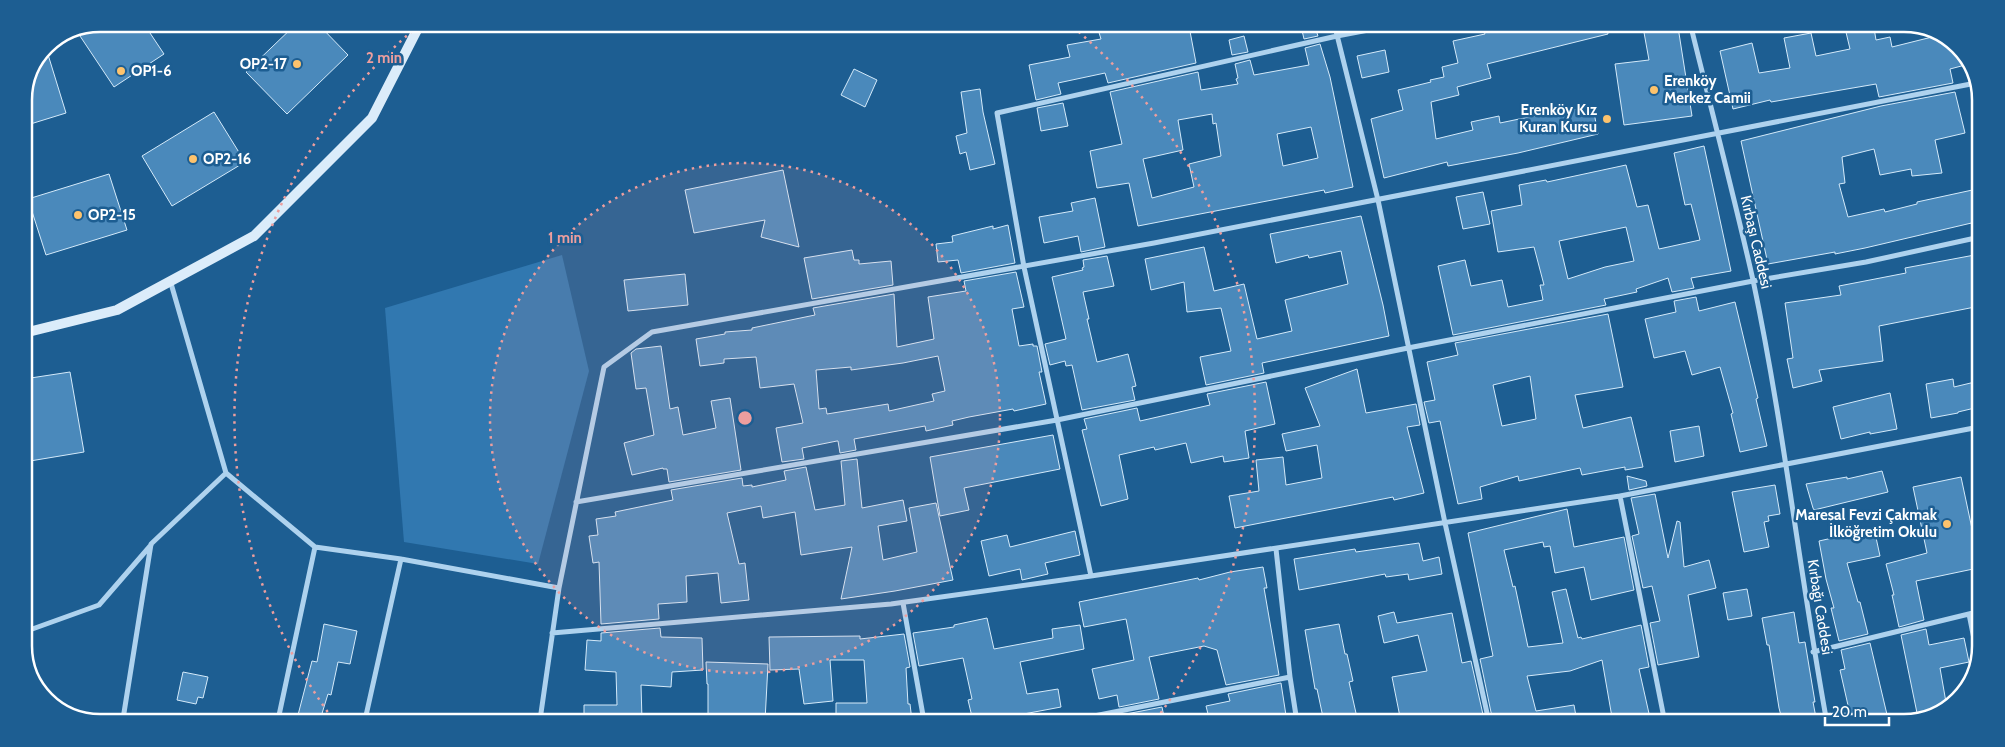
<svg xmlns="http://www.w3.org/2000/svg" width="2005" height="747" viewBox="0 0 2005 747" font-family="Cabin,sans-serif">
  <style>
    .green { fill: #3178b0 }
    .building { fill: #4a89bb; stroke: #d4eafa; fill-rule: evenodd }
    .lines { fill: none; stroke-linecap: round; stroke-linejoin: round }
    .street { stroke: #aed2ee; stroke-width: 5 }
    .secondary { stroke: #dbecfa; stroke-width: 10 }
    .ring { fill: none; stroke: #ed9e9e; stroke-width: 2.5; stroke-dasharray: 2.5 5 }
    .poi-dot { fill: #fdc36d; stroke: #1d5e92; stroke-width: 2 }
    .labels { text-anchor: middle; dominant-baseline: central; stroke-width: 5; stroke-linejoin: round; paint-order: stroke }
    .poi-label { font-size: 15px; font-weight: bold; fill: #fff; stroke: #1d5e92; text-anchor: start }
    .street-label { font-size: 15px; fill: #fff; stroke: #1d5e92 }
    .rim { fill: none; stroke: #fff; stroke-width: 2.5 }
    .centre { fill: #ed9e9e; stroke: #1d5e92; stroke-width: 2.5 }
    .ring-label { font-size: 15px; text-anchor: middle; font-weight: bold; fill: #ed9e9e; stroke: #1d5e92; stroke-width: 5; stroke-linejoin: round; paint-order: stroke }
  </style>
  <rect width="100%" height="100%" fill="#1d5e92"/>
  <!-- green -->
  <path class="green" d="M562,255L589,371L538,564L404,542L385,308Z"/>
  <!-- building -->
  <path class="building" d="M101,24H144L164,54L114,87L78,33Z
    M296,24H318L348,55L287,114L246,72Z
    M1097,26H1189L1196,63L1108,83L1105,73L1058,83L1061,94L1036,100L1029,65L1070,57L1067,45L1101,39Z
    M1301,26L1315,27L1318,36L1304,39Z
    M1498,27H1607L1608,34L1487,64L1491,78L1457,87L1459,95L1431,102L1436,139L1473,130L1471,122L1499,116L1500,123L1572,108V110L1593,107L1598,134L1518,153L1448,166L1447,162L1384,178L1371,119L1403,110L1398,90L1431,82L1430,80L1444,77L1442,67L1458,63L1453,41L1485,34L1484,31Z
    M1643,27H1678L1692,116L1624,125L1615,64L1649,60Z
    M1845,28H1874L1876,40L1890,37L1892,47L1940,35L1965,54L1969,64L1950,69L1953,83L1879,97L1876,84L1771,102L1770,100L1733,109L1720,51L1752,43L1759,73L1790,68L1784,38L1811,33L1816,56L1850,49Z
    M1244,36L1248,52L1232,55L1229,40Z
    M1320,44L1330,77L1353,187L1325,193L1324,190L1138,226L1129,183L1097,188L1090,151L1122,144L1110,92L1198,72L1201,90L1238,84L1236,79L1238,78L1235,64L1250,60L1254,75L1309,65L1305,48ZM1212,114L1213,124L1216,123L1221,156L1189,164L1194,187L1152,198L1143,159L1183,150L1178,120ZM1311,127L1318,158L1283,166L1277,134Z
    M46,48L66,113L24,126V96Z
    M1385,50L1389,72L1362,78L1357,56Z
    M854,69L877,80L865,107L841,95Z
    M980,89L983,112L995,164L970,170L966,152L960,154L956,136L967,133L961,92Z
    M1955,92L1965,133L1935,140L1942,173L1912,176L1911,169L1880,175L1874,149L1842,157L1845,183L1839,184L1848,217L1884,209L1885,212L1917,204V202L1977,189L1980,205V221L1865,248L1835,254V252L1768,264L1741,141L1881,106Z
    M1063,103L1068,126L1041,131L1037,108Z
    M214,112L245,162L172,206L142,156Z
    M1704,146L1731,271L1691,278L1694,288L1672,292L1668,278L1636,289L1637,292L1604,299L1606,305L1453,335L1438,266L1465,260L1471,286L1502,280L1508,307L1543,300L1540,285H1544L1534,247L1498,252L1491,211L1522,205L1519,185L1546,180L1547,182L1626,165L1637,207L1648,205L1659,249L1700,240L1691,204L1685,205L1674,153ZM1626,227L1634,261L1605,267L1568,279L1559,241Z
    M783,170L799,247L761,237L765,220L694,233L685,190Z
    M109,174L127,230L46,255L28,199Z
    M1483,192L1490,224L1463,229L1456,197Z
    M1095,198L1105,247L1081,252L1078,236L1044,243L1039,217L1073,211L1071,203Z
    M1361,216L1383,305L1389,336L1262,363L1264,373L1206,385L1200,357L1231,351L1221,308L1187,312L1184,282L1151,290L1145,259L1204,247L1214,291L1244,284L1257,339L1292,331L1285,300L1348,284L1341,251L1309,258L1308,255L1276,263L1270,234Z
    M1008,225L1015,263L961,273L958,260L938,262L936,244L953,242L952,236L993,226V229Z
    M852,250L854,260H859V264L891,261L893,285L812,299L804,258Z
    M1980,254V306L1879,326L1883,361L1819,370L1822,381L1793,388L1787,359L1793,358L1785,303L1841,295L1839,286L1906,273L1905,268Z
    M1107,256L1114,286L1083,292L1089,319H1087L1097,362L1128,354L1136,386L1132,387L1135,400L1082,410L1072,365L1066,366L1065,361L1050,365L1045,344L1066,339L1052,277L1083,270L1082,268L1084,267L1083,260Z
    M1016,272L1024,307L1012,309L1019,346L1033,344V346H1037L1042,372H1039L1046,404L1014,411L1013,409L969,417L952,421L953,425L926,431L925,426L854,439L856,450L840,453L838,441H837L802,448L804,459L782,462L776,428L803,423L794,384L760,388L756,357L724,359V363L700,366L696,339L725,334V332L752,330V328L815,315L813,308L894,294L897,347L934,339L928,297L966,291L964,281ZM938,356L945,391L932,394L934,401L889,411L888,404L827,414L826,408L819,409L816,370L851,367V370L903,363Z
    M685,274L688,305L628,311L624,280Z
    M1696,297L1699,311L1735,302L1758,398L1756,399L1767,446L1740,452L1731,414L1733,413L1720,367L1692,375L1685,351L1654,358L1645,319L1676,312L1674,301Z
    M1608,314L1623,387L1575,395L1583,428L1631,417L1643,467L1625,470V467L1582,475L1580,468L1519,481L1518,476L1480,487L1482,499L1458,504L1440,421L1429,423L1424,402L1435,400L1427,362L1458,355L1455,343ZM1530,376L1536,419L1502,426L1493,385Z
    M661,346L670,409L678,407L683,435L716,428L711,401L730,398L741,470L669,482L667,469H663V468L632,475L624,443L654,435L646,388L636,389L631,353L636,349Z
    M1357,369L1366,413L1416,404L1420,425L1407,427L1424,493L1394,500L1393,497L1235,528L1229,496L1259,491L1256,460L1283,457L1286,485L1322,478L1317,445L1286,451L1282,434L1320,426L1305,388Z
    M70,372L84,452L24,462V379Z
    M1953,379L1954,387L1979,381V407L1958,412V413L1931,418L1926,384Z
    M1266,382L1275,424L1245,431L1249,458L1224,462L1223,456L1191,463L1186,443L1155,450L1154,447L1119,455L1128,499L1101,506L1082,430L1087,429L1084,419L1137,408L1140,421L1210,405L1207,394Z
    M1890,393L1897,429L1870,434V432L1841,439L1833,407Z
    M1699,426L1704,456L1675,462L1670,431Z
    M1053,435L1060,469L964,488L969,510L940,516L930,457Z
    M857,459L862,508L903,500L907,521L878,526L883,560L917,552L909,508L936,503L953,580L895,591L841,599L852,547L801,555L795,512L763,518L761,506L727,513L739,564L745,563L749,600L721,603L718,573L686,576L687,602L658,604L659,619L601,624L599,562L593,563L589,536L598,535L596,519L616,516L615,512L673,500L671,490L742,478L743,486L752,485V487L786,480L784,471L806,467L815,510L845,505L841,461Z
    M1882,471L1888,492L1814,510L1813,508L1806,484L1847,477V479Z
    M1627,476L1646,481L1647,486L1629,490Z
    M1961,477L1978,557V568L1916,581L1924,620L1899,627L1892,595H1894L1886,564L1927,553L1913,487Z
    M1775,485L1780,514L1768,516L1769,521L1764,522L1769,547L1744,552L1732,492Z
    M1655,494L1668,558L1677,521L1680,522L1684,567L1709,560L1716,588L1688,595L1699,657L1658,665L1650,623L1660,621L1652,586L1643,588L1632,536L1639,534L1631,498Z
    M1567,509L1574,547L1624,537L1634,590L1591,600L1584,567L1555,573L1550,546L1544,547L1543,542L1504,550L1513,587L1515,586L1528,647L1563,643L1552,592L1566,589L1578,638L1581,637L1582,639L1641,625L1649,667L1639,669L1650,718L1628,723H1613L1602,660L1570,671L1527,676L1536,711L1574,705L1577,722H1509L1506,714L1492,717L1480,659L1493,656L1468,533Z
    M1868,530V534L1875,533L1880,556L1847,563L1858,602H1860L1868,634L1839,641L1831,608H1834L1826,579L1819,541Z
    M1075,531L1080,555L1045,563L1048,574L1022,580L1020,569L989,576L981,541L1007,535L1010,547Z
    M1419,543L1423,561L1439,557L1442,574L1409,580L1408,574L1386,577L1385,574L1299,590L1294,559L1355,549L1356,552Z
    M1263,567L1267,588H1264L1279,675L1226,685L1217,650L1204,646L1149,657L1159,699L1119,707L1117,695L1099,699L1092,669L1134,660L1126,619L1084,627L1079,602L1198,578L1199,580L1230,572Z
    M1747,589L1752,616L1728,620L1723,593Z
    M1394,612L1397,623L1452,613L1462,663L1471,661L1484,719L1472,722H1401L1392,677L1427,671L1418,635L1384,643L1378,616Z
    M1794,612L1799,643L1805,642L1815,702H1813L1817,723H1783L1779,708L1769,645H1767L1762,618Z
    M987,618L994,649L1053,638L1052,629L1080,625L1084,649L1020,662L1027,694L1058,689L1061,707L997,719L998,721H973L968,700L972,699L963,658L919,666L913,633L954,627V625Z
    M324,624L357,631L350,664L338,662L331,695L328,694L320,720H315L298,715L312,661L317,662Z
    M1339,624L1345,654H1347L1353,681L1349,682L1358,722H1324L1317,689H1315L1305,630Z
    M660,628L661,637L702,638L703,670L672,672L671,687L641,685L642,720H584V705H617L616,672L585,670L587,640L601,641V633Z
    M1926,629L1929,645L1964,638L1969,662L1940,668L1947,708L1917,713L1901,635Z
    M904,634L910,667L906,668L908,704H910L912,721H836V703H867L864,660H830L833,701L804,704L799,669L770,670L769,637L860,636V639Z
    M1870,643L1889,723H1852L1840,670L1845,669L1841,650Z
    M706,662L768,664L765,721H708V684H707Z
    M183,672L208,677L203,698L198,697L196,704L177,700Z
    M1281,683L1287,722H1210L1206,706L1230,701L1228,694Z
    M1162,707L1165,722L1122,721L1121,715Z"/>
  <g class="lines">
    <!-- street -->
    <path class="street" d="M1335,27L1378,200L1445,523L1489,722
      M1691,27C1712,112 1734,196 1753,280C1784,427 1800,576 1827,723
      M170,280L226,473L315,547L401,559L559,588
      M1620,496L1665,723
      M576,502L1057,420L1408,348L1753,281L1866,262L1980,237
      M1276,549L1290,677
      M1091,576L1024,267L997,113L1337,36L1384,27
      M903,603L924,721
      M1969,614L1977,654
      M24,632L99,605L151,545
      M552,633L891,604L1091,576L1620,496L1979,427
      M1813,652L1977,612
      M123,719L151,544L226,473
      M278,720L315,547
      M365,720L401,559
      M540,720L559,588L604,367L652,332L1154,243L1976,83
      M1069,721L1290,677L1297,722"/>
    <!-- secondary -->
    <path class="secondary" d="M24,333L117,310L254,236L372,118L420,24"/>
  </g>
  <!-- distance rings -->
  <circle cx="745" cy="418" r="255" fill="#ed9e9e" fill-opacity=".12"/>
  <g class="ring">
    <circle cx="745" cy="418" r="255"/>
    <path d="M332 718A510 510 0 0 1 417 27M1073 27A510 510 0 0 1 1155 721"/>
  </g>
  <!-- markers -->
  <g class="poi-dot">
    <circle cx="297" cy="64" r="5"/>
    <circle cx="121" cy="71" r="5"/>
    <circle cx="1654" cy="90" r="5"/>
    <circle cx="1607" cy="119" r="5"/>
    <circle cx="193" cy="159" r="5"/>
    <circle cx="78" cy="215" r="5"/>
    <circle cx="1947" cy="524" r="5"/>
  </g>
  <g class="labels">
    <!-- poi labels -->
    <g class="poi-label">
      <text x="287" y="64" text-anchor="end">OP2-17</text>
      <text x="131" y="71">OP1-6</text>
      <text x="1664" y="81">Erenköy<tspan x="1664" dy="17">Merkez Camii</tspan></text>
      <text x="1597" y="110" text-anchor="end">Erenköy Kız<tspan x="1597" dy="17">Kuran Kursu</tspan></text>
      <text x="203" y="159">OP2-16</text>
      <text x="88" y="215">OP2-15</text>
      <text x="1937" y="515" text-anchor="end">Mareşal Fevzi Çakmak<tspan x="1937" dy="17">İlköğretim Okulu</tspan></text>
    </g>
    <!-- street labels -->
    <g class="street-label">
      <text transform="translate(1756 242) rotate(77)">Kırbaşı Caddesi</text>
      <text transform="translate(1820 607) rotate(81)">Kırbağı Caddesi</text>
    </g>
  </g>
  <!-- crop -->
  <path d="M0 0H2005V747H0ZM100 32H1904A68 68 0 0 1 1972 100V646A68 68 0 0 1 1904 714H100A68 68 0 0 1 32 646V100A68 68 0 0 1 100 32Z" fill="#1d5e92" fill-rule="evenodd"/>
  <path class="rim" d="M100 32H1904A68 68 0 0 1 1972 100V646A68 68 0 0 1 1904 714H100A68 68 0 0 1 32 646V100A68 68 0 0 1 100 32Z"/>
  <circle cx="745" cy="418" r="8" class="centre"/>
  <g class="ring-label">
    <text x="384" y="63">2 min</text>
    <text x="565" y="243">1 min</text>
  </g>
  <!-- scale -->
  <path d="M1825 717v8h64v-8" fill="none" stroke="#ffffff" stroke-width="2.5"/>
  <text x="1832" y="717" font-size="15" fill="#ffffff" stroke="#1d5e92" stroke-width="4" paint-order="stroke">20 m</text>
</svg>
